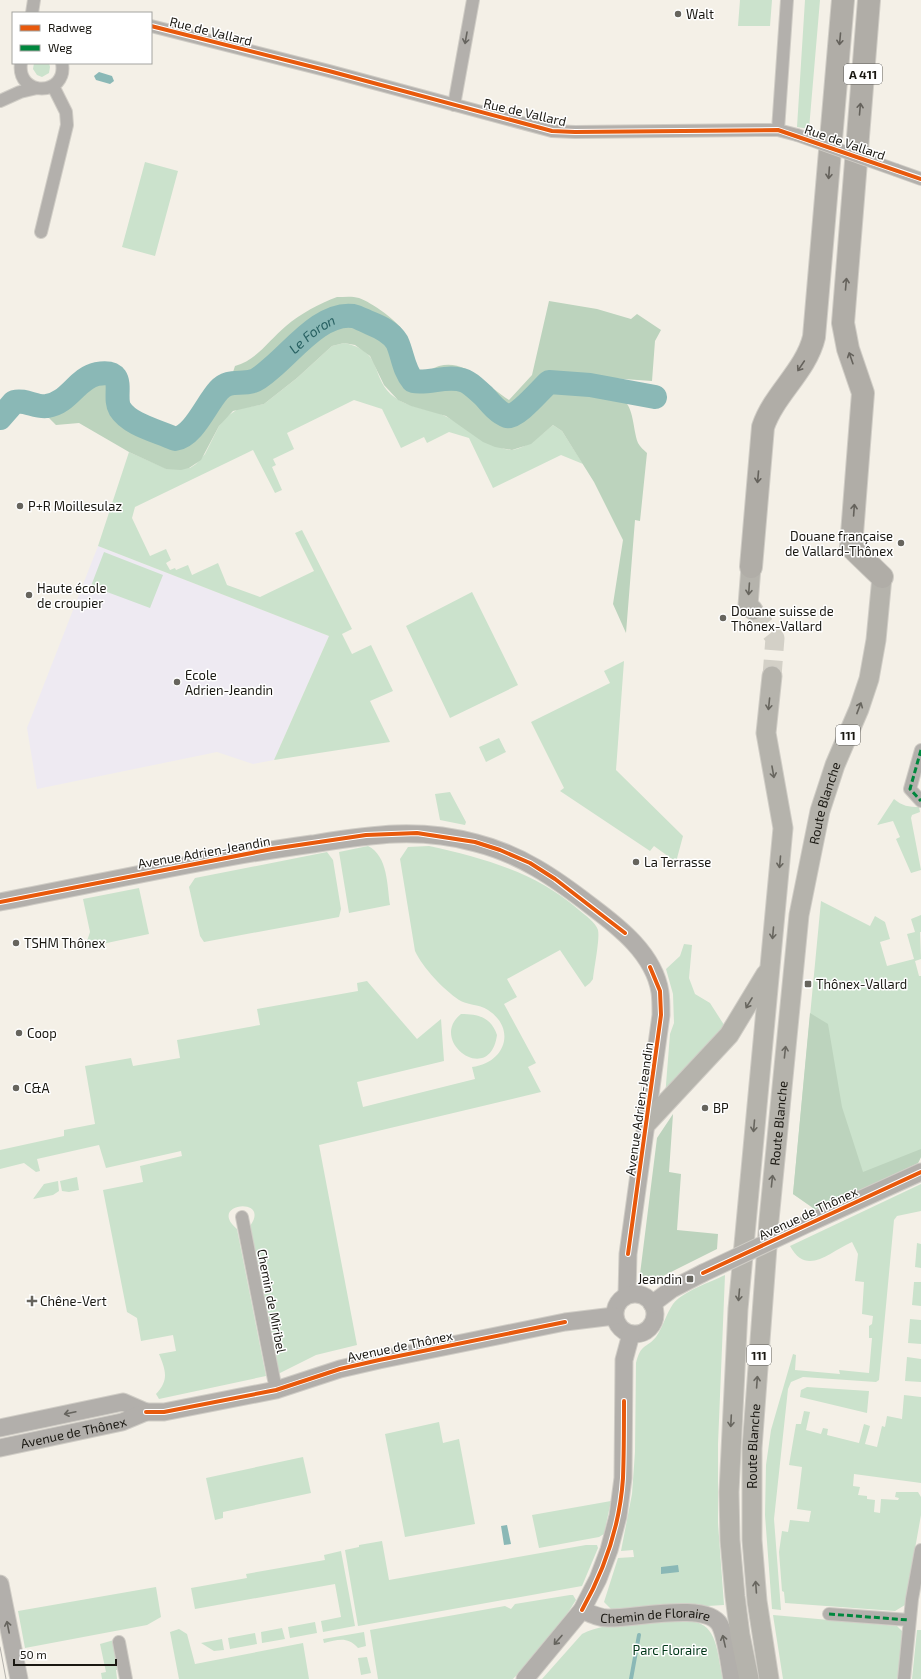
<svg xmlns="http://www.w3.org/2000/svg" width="921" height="1679" viewBox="0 0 921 1679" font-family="'Exo 2',sans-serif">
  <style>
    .education { fill: #eeeaf2 }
    .green { fill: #cbe2cc }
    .forest { fill: #bcd3bd }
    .water { fill: #8ab8b6 }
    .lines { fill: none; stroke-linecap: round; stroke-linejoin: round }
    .stream { stroke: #8ab8b6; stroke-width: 4 }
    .river { stroke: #8ab8b6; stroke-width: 24 }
    .primary-tunnel { stroke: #d3d0c7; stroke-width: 19; stroke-dasharray: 19 10; stroke-linecap: butt }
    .street-casing { stroke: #d0cdc6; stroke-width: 14 }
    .secondary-casing { stroke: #d0cdc6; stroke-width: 19 }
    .primary-casing { stroke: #d0cdc6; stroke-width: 21 }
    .highway-casing { stroke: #d0cdc6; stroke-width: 24 }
    .street { stroke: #b3b0ac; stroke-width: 12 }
    .secondary { stroke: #b2afab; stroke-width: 17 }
    .primary { stroke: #b5b3ac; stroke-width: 19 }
    .highway { stroke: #b0ada7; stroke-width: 22 }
    .tram { stroke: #b3b1ac; stroke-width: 1 }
    .street-bridge-casing { stroke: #d0cdc6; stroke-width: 14; stroke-linecap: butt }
    .secondary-bridge-casing { stroke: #d0cdc6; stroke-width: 19; stroke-linecap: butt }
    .street-bridge { stroke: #b3b0ac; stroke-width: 12 }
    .secondary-bridge { stroke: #b2afab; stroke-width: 17 }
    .quiet { stroke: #00873e; stroke-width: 3; stroke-dasharray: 6 3; stroke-linecap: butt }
    .cycleway-casing { stroke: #fff; stroke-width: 6 }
    .cycleway { stroke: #e8590c; stroke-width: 4 }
    .oneway { stroke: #66645f }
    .oneway2 { stroke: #65625c }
    .oneway3 { stroke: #68665f }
    .oneway4 { stroke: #66645e }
    .poi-dot { fill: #66645d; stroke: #fff; stroke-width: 1.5 }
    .labels { text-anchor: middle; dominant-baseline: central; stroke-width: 3; stroke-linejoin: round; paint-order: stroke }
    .shield { fill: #fff; stroke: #5f5d59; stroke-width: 1 }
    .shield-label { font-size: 12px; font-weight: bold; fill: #1a1812 }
    .poi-label { font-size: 13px; fill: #1a1812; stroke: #fff; text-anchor: start }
    .street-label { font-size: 13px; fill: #1a1812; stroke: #fff }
    .park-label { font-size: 13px; fill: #003718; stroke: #fff }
    .water-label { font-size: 14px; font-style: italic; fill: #286162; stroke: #fff }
  </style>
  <rect width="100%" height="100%" fill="#f4f0e7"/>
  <!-- education -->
  <path class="education" d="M98,546L329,636L274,760L253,764L217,752L37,789L27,728Z"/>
  <!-- green -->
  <path class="green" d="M740,0H772L770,26H738Z
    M805,0H820L809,129L797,127Z
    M34,63H49L50,67L49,73L42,77L37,75L33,69Z
    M145,162L178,171L155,256L122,247Z
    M344,343C384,351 370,377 393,396C409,409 430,408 447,417C461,424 498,451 512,450C527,448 542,434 553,425L562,431L583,464L561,455L493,488L469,438L449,432L427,443L424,437L401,448L382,409L354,400L287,433L294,449L273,459L276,465L272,467L282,490L275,493L253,450L135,507L132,518L150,556L166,549L171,560L166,563L170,570L175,568L176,570L188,565L192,575L218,563L227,585L260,597L314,571L295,533L302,530L352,629L342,634L352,654L371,645L393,691L370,701L390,742L274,760L329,636L98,546L129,452L167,469L190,468L196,464L205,454L219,426L226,417L238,409L264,404L297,378L332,346Z
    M104,552L163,575L150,608L91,586Z
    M472,592L518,685L450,718L406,626Z
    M624,661L616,770L683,836L676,862L654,846L650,851L560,791L564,788L531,722L610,683L604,671Z
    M499,738L506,752L486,762L479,747Z
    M450,792L466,822L465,825L440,820L435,794Z
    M894,799C902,806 909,807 919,807L920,812L912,815L911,818L921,870L911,873L896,839L900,837L893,821L877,825Z
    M368,846C388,856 387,885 390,905L349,913L339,852Z
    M429,846C484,858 537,873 579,910C586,916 595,922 598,930C600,939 594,968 593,979L590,983L585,987L560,950L507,979L517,997L504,1004L536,1063L528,1067L541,1092L319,1145L357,1345L316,1355L278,1374L250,1226C272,1196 206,1203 237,1229L266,1376L159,1399L156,1394C169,1380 166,1371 159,1354L176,1351L173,1335L141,1341L137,1318L127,1312L103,1190L143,1182L140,1166L182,1156L181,1151L106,1168L99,1145L37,1159L40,1171L36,1172L24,1163L0,1169V1150L64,1136V1130L95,1124L85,1066L131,1058L133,1066L180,1058L177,1040L260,1025L257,1009L358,991L357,983L367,981L417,1039L441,1019L444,1061L357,1082L363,1107L475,1079L472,1067C505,1063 517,1029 488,1010C479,1004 466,1005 459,1000C443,989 423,968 415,951L400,859L408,847Z
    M327,852L333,860L341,909L339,917L204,942L200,936L189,887L195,878Z
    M139,888L149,934L74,950L87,941L90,932L83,899Z
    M821,901L870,926L875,916L885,922L890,939L880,942L887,966L914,959L907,934L915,932L911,919L921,915V932H920L921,959L915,961L919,976H921V1157L918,1163L816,1210L793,1194Z
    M684,944L692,945L689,978L695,994L710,1003L726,1028L665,1097L670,1034L674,1023L673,994L666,969L680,956Z
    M461,1014C478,1014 491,1017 497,1035C490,1087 427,1041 461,1014Z
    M77,1177L79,1190L69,1192L62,1191L60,1181Z
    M58,1181L59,1191L53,1195L33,1199L44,1184Z
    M921,1184V1211L897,1216L894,1220L879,1380L876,1382L803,1377L791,1382L788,1389L774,1519L781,1610L772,1609L765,1515L766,1465L771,1430L793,1354L796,1355L795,1370L840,1374L839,1370L869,1373L872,1338H869V1326L872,1324L873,1316L862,1314L864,1282L855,1281L858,1254L852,1242C829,1252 807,1277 790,1246Z
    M917,1243L921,1244V1268L915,1267Z
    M725,1275L718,1444V1523L724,1605L625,1611L611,1609L604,1602L618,1558L634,1557L633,1550L621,1551L632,1494L635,1452L636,1363C641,1343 646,1349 656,1337C663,1327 666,1314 673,1304C683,1291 711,1282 725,1275Z
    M914,1282H921V1306L912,1305Z
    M910,1319L921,1320V1344L908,1343Z
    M907,1357L921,1359V1382L905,1381Z
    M807,1387L869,1391L867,1413L800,1397L801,1390Z
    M904,1395L921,1397V1483L854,1474L853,1486L860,1487L858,1495L867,1496V1499L875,1500L874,1512L880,1513L881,1499L898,1500L899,1498L895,1497L896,1492H918L921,1497V1515L905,1605L895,1611L785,1603L784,1592L782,1591L779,1552L782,1531L788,1532L790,1520L809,1522L811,1511L797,1509L802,1467L789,1465L796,1424H801L804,1411L810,1412L806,1430L821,1434L823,1428L828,1429L827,1435L859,1443L864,1424L870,1426L865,1444L877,1447L882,1426L885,1427L887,1416L902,1419Z
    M439,1422L443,1443L459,1439L475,1524L405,1537L385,1434Z
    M303,1457L311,1493L223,1512V1518L215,1520L206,1478Z
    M611,1501L604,1534L599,1537L539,1548L532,1515Z
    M382,1541L389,1580L586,1545H597L598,1548L582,1586L358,1626L345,1550L359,1547V1545Z
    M341,1551L355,1626L323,1632L321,1621L341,1617L335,1584L195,1609L191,1588L247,1578L246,1574L325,1560L324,1555Z
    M156,1587L161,1617L147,1625L25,1648L18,1611Z
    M570,1595H573L576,1600C558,1629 536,1655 513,1679H378L370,1630L505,1606L511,1609L515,1604Z
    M773,1615L897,1626L902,1631L899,1679H783Z
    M689,1620C693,1622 697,1622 701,1624C719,1632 718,1663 723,1679H542L582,1634C609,1620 657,1622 689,1620Z
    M315,1622L317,1633L290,1638L288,1627Z
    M282,1628L285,1639L262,1643L261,1632Z
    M179,1629L187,1634L195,1664L303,1643L309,1679H179L170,1632Z
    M917,1630H921V1679H912Z
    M364,1632L366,1646L358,1648C347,1636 338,1640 324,1643L323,1639Z
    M255,1633L257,1644L230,1649L228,1638Z
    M222,1639L224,1650L214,1651L201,1643Z
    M114,1640L119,1670H116L117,1679H102L101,1673L106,1672L100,1644Z
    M367,1657L371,1673L361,1675L358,1658Z"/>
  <!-- forest -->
  <path class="forest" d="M337,297C345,297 352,296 359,298C371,302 400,322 405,334C409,346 409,368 421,373C427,372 433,368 439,366C468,359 486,386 509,400L532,375L549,301L597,309L631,319L637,314L661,330L655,341L652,381L552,374L549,375L513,410H508C493,398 468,371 449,371C437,371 425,380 413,375C404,362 406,346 395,334C387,325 377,320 366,316C322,300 285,347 255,373L251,375H232L235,366C257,360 269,340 286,326C300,314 320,303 337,297Z
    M342,323C352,323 359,325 369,328C400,340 393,362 411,386L424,389L464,385C473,390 478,399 486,407C516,439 529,410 551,387L617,395C635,403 632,427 638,443C640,447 644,450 647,453L640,521L635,520L626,633L613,604L623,540L594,482L562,431L553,425L531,444L512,450L495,447L483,442L446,416L411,406L398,400L384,385L370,356L355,345L344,343L332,346L297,378L264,404L233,411L219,426L201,460L189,468L181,470L166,469L129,452L79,423L56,425L49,418L53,414L47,412C52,409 59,407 64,403C76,393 87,378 105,380L112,385C114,393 109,401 111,409C117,428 161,444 180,449L184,447L223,393L232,389H252C276,367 309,330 342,323Z
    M810,1013L828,1024L842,1107L863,1172L921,1149V1157L918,1163L816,1210L793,1194Z
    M673,1114L669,1172L681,1174L677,1230L718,1234L717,1249L651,1282L640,1274L657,1138Z"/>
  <!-- water -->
  <path class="water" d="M99,72L112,76L114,81L110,84L96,80L94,76Z
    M507,1525L511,1544L504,1545L501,1526Z
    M678,1565L679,1572L661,1574V1567Z"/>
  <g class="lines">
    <!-- stream -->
    <path class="stream" d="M631,1679L639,1635"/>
    <!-- river -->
    <path class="river" id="s1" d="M0,418L14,402C25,399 37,408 47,406C69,403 77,378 97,374C129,368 112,396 120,409C130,425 158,431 175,439C194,436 206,404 219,390C229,379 240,385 253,381C260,379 269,370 275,365C295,348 323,312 353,316C358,317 365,321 370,323C380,327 391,332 397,342C403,355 403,369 413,381C430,384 449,374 465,381C472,384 478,391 484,396C490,403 498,413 507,416C516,419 541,389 549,382L590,385L655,397"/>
    <!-- primary-tunnel -->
    <path class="primary-tunnel" d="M753,610L775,638L772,676"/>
    <defs>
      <path id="street" d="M32,13L34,0
        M151,26L329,71L552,131L575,132L756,130H778L797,135
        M21,63C16,97 68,97 62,63
        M0,101L20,92L37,88
        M454,105L473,0
        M778,130L787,0
        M896,170L921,179
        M41,232L67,125L66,112L53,86
        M921,750L910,789L921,801
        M242,1217L276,1390
        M829,1614L909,1620
        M119,1642L126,1679
        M904,1679L912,1599L921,1550"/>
      <g id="secondary">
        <path d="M0,902C77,887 153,871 230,857C257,852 284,848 312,844C370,835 417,827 476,843C520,854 555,878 591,906C619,927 654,954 660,992C661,999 661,1007 661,1015L628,1254L627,1295"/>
        <path d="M811,1222L921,1172"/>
        <circle cx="635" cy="1314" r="20"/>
        <path d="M652,1304L672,1289L703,1273"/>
        <path d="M0,1428L123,1402L146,1412"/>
        <path id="s2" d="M0,1448L122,1422L146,1412H164L276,1390L340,1369L379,1360L565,1322L614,1316"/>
        <path d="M0,1584L19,1679"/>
        <path id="s3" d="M582,1610C591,1614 599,1618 608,1618C633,1619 707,1601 720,1625C727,1639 729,1664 732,1679"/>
        <path d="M525,1679L582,1610L598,1579L609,1550L618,1516L623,1478L624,1360L631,1334"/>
      </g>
      <g id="primary">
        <path d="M751,567L748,605L753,610"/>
        <path d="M647,1123L729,1035L766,974"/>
        <path d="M749,1679L740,1635L735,1596L730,1540L729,1492L738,1309L783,828L766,733L772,676"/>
        <path id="s4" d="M769,1679L757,1601L752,1540V1448L769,1220L799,915L820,811L835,765L859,709L869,679L876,640L882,577"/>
      </g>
      <path id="highway" d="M869,0L843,323L848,349L863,393L851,547L882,577
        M751,567L763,427C774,394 806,371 814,337L843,0"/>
    </defs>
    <!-- street casing -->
    <use href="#street" class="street-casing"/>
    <!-- secondary casing -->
    <use href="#secondary" class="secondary-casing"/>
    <!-- primary casing -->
    <use href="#primary" class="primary-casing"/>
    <!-- highway casing -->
    <use href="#highway" class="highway-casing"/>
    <!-- street -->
    <use href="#street" class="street"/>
    <!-- secondary -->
    <use href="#secondary" class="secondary"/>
    <!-- primary -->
    <use href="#primary" class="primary"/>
    <!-- highway -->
    <use href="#highway" class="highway"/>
    <!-- tram -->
    <path class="tram" d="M0,1647L6,1679"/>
    <defs>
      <path id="street-bridge" d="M797,135L896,170"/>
      <path id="secondary-bridge" d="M703,1273L811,1222"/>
    </defs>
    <!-- street-bridge casing -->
    <use href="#street-bridge" class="street-bridge-casing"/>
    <!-- secondary-bridge casing -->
    <use href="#secondary-bridge" class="secondary-bridge-casing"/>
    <!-- street-bridge -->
    <use href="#street-bridge" class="street-bridge"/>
    <!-- secondary-bridge -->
    <use href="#secondary-bridge" class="secondary-bridge"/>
    <!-- quiet -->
    <path class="quiet" d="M921,750L910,789L921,801
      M829,1614L909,1620"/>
    <defs>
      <path id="cycleway" d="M151,26L329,71L552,131L575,132L778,130L921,179
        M0,902L272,849L366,835L417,833L475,842L500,850L530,863L555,879L625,933
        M628,1254L661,1015L660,991L650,967
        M703,1273L921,1172
        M146,1412H164L276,1390L340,1369L379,1360L565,1322
        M582,1610C605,1569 620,1524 623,1478C624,1452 624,1426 624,1401"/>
    </defs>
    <!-- cycleway casing -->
    <use href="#cycleway" class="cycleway-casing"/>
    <!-- cycleway -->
    <use href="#cycleway" class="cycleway"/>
  </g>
  <!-- one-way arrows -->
  <defs><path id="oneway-shaft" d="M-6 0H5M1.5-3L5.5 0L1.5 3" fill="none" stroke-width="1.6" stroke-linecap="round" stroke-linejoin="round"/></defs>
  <use class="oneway" href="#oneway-shaft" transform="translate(466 38) rotate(100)"/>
  <g class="oneway2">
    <use href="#oneway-shaft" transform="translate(840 39) rotate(95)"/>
    <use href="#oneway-shaft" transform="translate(860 109) rotate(-85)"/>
    <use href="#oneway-shaft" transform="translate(829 173) rotate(94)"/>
    <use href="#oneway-shaft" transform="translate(846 284) rotate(-85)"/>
    <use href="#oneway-shaft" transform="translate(851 358) rotate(-109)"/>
    <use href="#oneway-shaft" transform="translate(801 366) rotate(124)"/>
    <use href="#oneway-shaft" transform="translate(758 477) rotate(95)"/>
    <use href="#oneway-shaft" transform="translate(854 510) rotate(-86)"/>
  </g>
  <g class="oneway3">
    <use href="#oneway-shaft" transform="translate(749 589) rotate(94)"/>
    <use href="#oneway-shaft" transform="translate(769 704) rotate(96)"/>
    <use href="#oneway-shaft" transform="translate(859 708) rotate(-69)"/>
    <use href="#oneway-shaft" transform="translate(773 772) rotate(80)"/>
    <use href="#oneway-shaft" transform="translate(780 862) rotate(95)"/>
    <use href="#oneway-shaft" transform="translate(773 933) rotate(95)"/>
    <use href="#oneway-shaft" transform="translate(749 1003) rotate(121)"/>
    <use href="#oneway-shaft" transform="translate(785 1052) rotate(-84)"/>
    <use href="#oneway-shaft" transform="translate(754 1126) rotate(95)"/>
    <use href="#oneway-shaft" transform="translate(772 1181) rotate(-84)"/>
    <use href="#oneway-shaft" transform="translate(739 1295) rotate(95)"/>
    <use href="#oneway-shaft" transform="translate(757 1382) rotate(-86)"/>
    <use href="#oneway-shaft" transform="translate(731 1421) rotate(93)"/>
    <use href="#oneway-shaft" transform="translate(756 1587) rotate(-94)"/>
  </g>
  <g class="oneway4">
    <use href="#oneway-shaft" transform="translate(70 1413) rotate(168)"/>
    <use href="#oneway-shaft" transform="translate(8 1627) rotate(-101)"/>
    <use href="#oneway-shaft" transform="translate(558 1640) rotate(131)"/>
    <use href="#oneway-shaft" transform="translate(724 1641) rotate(-103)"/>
  </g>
  <!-- markers -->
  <g class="poi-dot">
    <circle cx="678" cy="14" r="4"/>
    <circle cx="20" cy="506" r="4"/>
    <circle cx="901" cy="543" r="4"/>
    <circle cx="29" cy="595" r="4"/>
    <circle cx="723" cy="618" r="4"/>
    <circle cx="177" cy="682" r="4"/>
    <circle cx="636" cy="862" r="4"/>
    <circle cx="16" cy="943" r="4"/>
    <rect x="804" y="980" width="8" height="8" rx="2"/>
    <circle cx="19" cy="1033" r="4"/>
    <circle cx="16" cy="1088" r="4"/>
    <circle cx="705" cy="1108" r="4"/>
    <rect x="686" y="1275" width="8" height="8" rx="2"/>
    <path d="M30 1295h4v4h4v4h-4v4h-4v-4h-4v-4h4z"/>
  </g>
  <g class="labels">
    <!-- shield labels -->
    <g class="shield">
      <rect x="844" y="64" width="38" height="20" rx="3"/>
      <rect x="836" y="725" width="24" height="20" rx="3"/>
      <rect x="747" y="1345" width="24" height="20" rx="3"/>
    </g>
    <g class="shield-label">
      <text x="863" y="74">A 411</text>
      <text x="848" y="735">111</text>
      <text x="759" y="1355">111</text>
    </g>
    <!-- poi labels -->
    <g class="poi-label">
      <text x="686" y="14">Walt</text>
      <text x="28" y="506">P+R Moillesulaz</text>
      <text x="893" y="536" text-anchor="end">Douane française<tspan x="893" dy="15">de Vallard-Thônex</tspan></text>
      <text x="37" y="588">Haute école<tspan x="37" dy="15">de croupier</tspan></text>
      <text x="731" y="611">Douane suisse de<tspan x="731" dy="15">Thônex-Vallard</tspan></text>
      <text x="185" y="675">Ecole<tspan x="185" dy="15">Adrien-Jeandin</tspan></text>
      <text x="644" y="862">La Terrasse</text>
      <text x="24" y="943">TSHM Thônex</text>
      <text x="816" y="984">Thônex-Vallard</text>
      <text x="27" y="1033">Coop</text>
      <text x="24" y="1088">C&amp;A</text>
      <text x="713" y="1108">BP</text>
      <text x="682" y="1279" text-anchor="end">Jeandin</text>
      <text x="40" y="1301">Chêne-Vert</text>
    </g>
    <!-- street labels -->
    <g class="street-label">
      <text transform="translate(211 31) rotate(14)">Rue de Vallard</text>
      <text transform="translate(525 112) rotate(13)">Rue de Vallard</text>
      <text transform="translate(845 142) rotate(19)">Rue de Vallard</text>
      <text stroke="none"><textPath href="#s4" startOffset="882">Route Blanche</textPath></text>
      <text transform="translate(204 852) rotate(-10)">Avenue Adrien-Jeandin</text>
      <text transform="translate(639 1109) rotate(-82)">Avenue Adrien-Jeandin</text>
      <text stroke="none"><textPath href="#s4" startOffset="558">Route Blanche</textPath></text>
      <text transform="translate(808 1213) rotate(-25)">Avenue de Thônex</text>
      <text transform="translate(272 1301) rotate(79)">Chemin de Miribel</text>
      <text transform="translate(400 1346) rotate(-12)">Avenue de Thônex</text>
      <text stroke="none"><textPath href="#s2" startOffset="75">Avenue de Thônex</textPath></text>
      <text stroke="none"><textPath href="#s4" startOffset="234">Route Blanche</textPath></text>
      <text stroke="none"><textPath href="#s3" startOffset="75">Chemin de Floraire</textPath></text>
    </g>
    <!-- park labels -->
    <g class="park-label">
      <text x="670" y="1650">Parc Floraire</text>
    </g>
    <!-- water labels -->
    <g class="water-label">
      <text stroke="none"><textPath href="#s1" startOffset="410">Le Foron</textPath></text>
    </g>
  </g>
  <!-- legend -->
  <rect x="12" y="12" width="140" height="52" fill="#ffffff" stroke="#a3a3a0"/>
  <rect x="20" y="25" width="20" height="6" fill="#e8590c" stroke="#a3a3a0"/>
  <text x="48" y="32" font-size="12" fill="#1a1812">Radweg</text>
  <rect x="20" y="45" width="20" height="6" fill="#00873e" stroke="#a3a3a0"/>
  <text x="48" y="52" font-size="12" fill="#1a1812">Weg</text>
  <!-- scale -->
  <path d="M14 1659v6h102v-6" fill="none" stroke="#1a1812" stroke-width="2"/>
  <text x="20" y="1659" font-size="12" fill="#1a1812" stroke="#ffffff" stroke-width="3" paint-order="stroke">50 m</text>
</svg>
